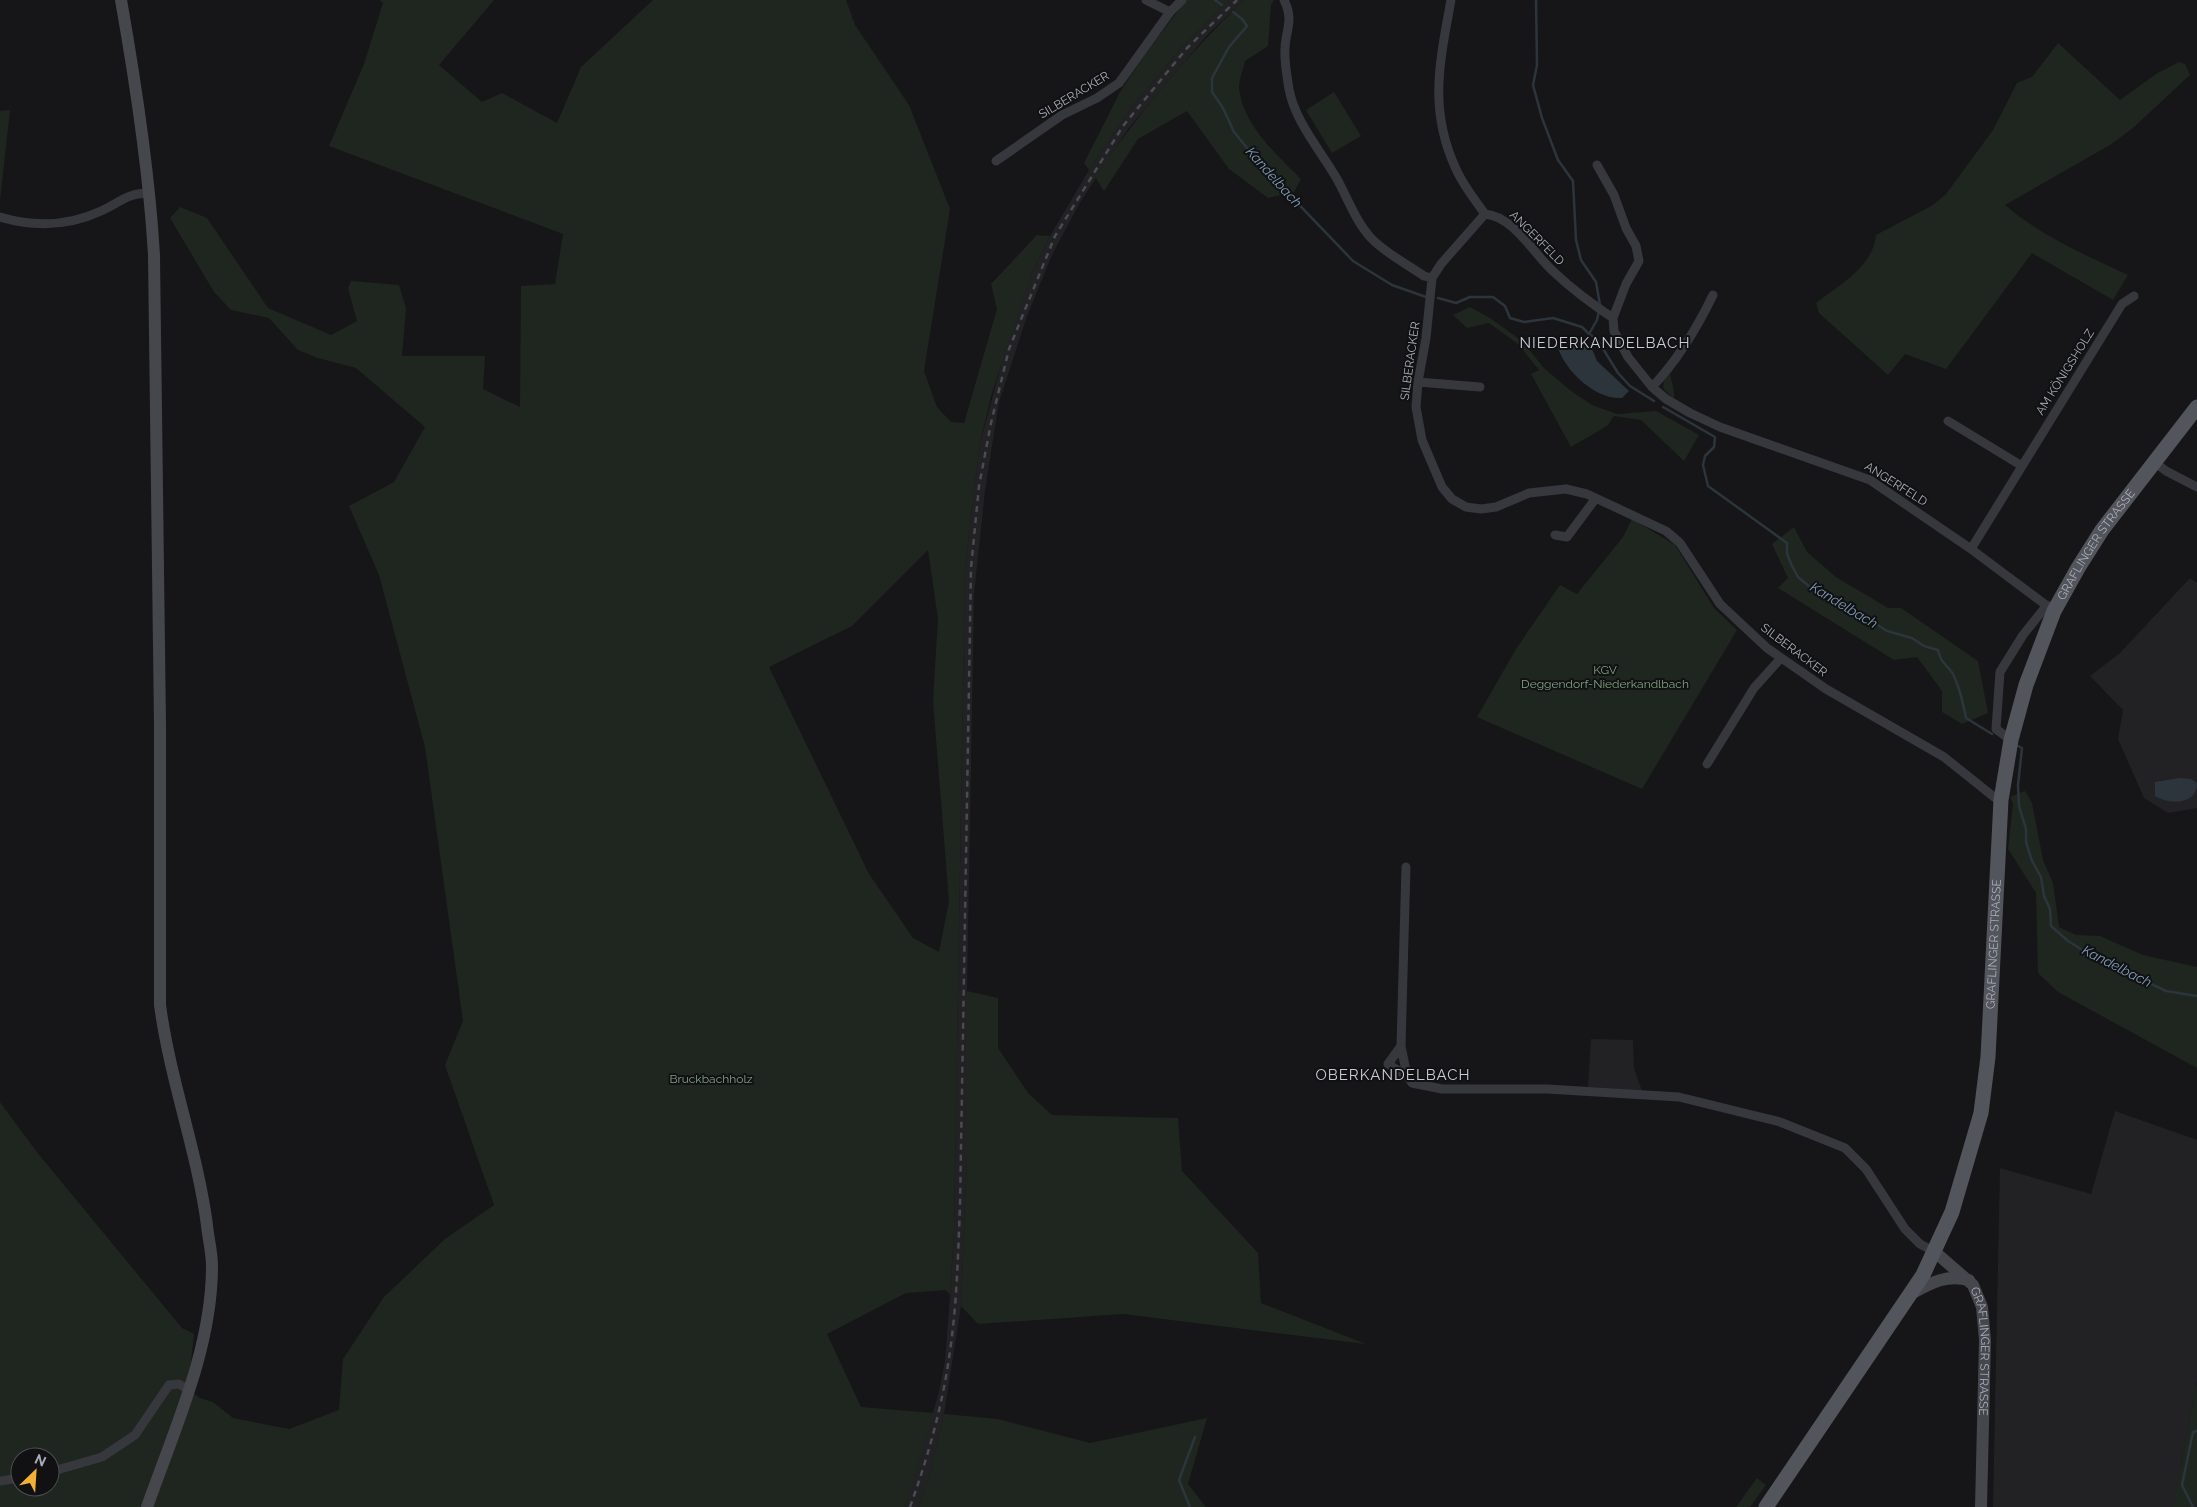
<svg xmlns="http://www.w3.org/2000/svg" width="2197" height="1507" viewBox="0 0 2197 1507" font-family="Raleway,sans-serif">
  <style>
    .built { fill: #222225 }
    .green { fill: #1e261f; fill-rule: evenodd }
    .water { fill: #2c353c }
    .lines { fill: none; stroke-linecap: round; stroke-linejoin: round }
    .stream { stroke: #2c353c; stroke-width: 2.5 }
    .street { stroke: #37383d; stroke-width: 9 }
    .secondary { stroke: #45474d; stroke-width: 12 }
    .primary { stroke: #53555c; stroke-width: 15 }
    .rail { stroke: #4a4c52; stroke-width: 2.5; stroke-dasharray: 6 5; stroke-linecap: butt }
    .labels { text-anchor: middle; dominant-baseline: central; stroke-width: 4; stroke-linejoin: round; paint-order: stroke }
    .street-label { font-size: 12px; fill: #a8adb8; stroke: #111113 }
    .park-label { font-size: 12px; fill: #7fa381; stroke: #111113 }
    .water-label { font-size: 14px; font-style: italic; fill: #7f9bb3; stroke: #111113 }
    .quarter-label { font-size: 15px; letter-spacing: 1px; fill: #c9ccd4; stroke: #111113 }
  </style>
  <rect width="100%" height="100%" fill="#161618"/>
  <!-- built -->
  <path class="built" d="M1229,0H1244L1208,34L1128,129L1079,204L1052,255L1027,316L999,402L985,491L974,594L967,991V1158L961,1306L944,1414L931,1473L918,1507H905L939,1392L945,1361L950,1295L954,1231L965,566L980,443L1012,325L1031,275L1050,236L1089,170L1132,107L1183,46Z
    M2190,578L2197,583V808L2168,813L2144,798L2118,739L2123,710L2090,676L2120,653Z
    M1591,1039L1633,1040L1634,1068L1642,1091L1588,1087Z
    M2115,1111L2197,1140V1382L2173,1507H1993L2000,1168L2091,1194Z"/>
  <!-- green -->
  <path class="green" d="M380,0H494L439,65L482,102L502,93L557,123L581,67L653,0H846L855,25L909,105L950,209L924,371L937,407L951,422L964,423L997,309L991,284L1037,235L1050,236L1031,275L991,396L980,443L965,566L954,1231L950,1295L946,1290L906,1293L827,1334L861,1407L934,1413L905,1507H0V1102L36,1151L182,1328L194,1334L188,1390L200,1398L213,1402L233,1418L289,1429L339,1410L343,1359L384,1297L445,1239L494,1205L445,1065L463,1021L425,747L379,575L349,506L394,482L425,427L356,368L318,358L298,350L269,318L231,310L214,292L170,218L180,207L207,218L268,308L331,335L357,321L348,288L351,281L399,285L406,308L402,356H485L483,389L520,407L521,286L555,284L563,234L329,146L364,64L383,3ZM928,550L938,619L933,701L949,901L939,952L913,938L869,874L769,667L852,626ZM20,1457H50V1487H20Z
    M1186,0H1229L1183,46L1132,107L1089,170L1084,163L1120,92L1146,53Z
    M1244,0H1274L1271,5L1268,46L1245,61C1243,69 1239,80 1239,88C1243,125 1276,154 1301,179L1294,192L1268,198L1229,169L1187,111L1138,139L1104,191L1095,177C1139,113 1188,54 1244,0Z
    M2058,43L2120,100L2156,74L2179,62L2185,64L2190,75L2133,128L2110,145L2005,205C2041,236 2085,255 2128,275L2113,300L2032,253L1946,369L1905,354L1888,375L1819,313L1816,303C1839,285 1873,267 1876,235L1933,205L1946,194L1993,130L2017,83L2032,77Z
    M1334,92L1361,136L1332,153L1306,110Z
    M10,110L0,200V111Z
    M1470,307L1490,318L1522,341L1544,368L1571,391L1592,405L1617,414L1656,411L1699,435L1684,461L1641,420L1614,416L1607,426L1571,447L1531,374L1539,370L1518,344L1489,323L1467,328L1453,315Z
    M1670,373C1671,382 1675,388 1674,399L1663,388L1664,381Z
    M1632,519L1675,545L1714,608L1737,630L1642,789L1477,717L1516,649L1560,585L1577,594L1623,537Z
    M1794,527L1807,552L1836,577L1888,608H1901L1978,661L1988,713L1962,724L1942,712V691L1917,657L1894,660L1778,588L1788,578L1772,544Z
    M2025,791L2032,803L2043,860L2053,883L2059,927L2076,935L2100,936L2143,955L2197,967V1068L2058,992L2038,973L2036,893L2008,849L2013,804L2010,797Z
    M967,991L998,998V1048L1028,1093L1052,1115L1178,1118L1182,1171L1258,1253L1261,1303L1366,1344L1123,1314L978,1324L961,1306L967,1158Z
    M2197,1382V1507H2173V1506Z
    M944,1414L998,1419L1090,1443L1207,1418L1188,1484L1206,1507H918L931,1472Z
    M1757,1478L1766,1485L1750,1507H1736Z"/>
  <!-- water -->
  <path class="water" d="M1577,338L1592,349L1597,361L1629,391L1622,398C1594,400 1560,367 1556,340Z
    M2180,778L2191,779L2197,783C2197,805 2170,805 2155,796V782Z"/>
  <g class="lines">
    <!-- stream -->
    <path class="stream" d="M1215,0L1222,5
      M1536,0L1537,65L1533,85L1542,118L1558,160L1573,181L1576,240L1581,260L1596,282L1600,305
      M1233,12L1242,19L1247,26L1229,47L1212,78V92L1223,108L1234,132L1261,165L1353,261L1392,285L1426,297
      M1438,298L1456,303L1470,297H1493L1505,306L1510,318L1524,322L1553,318L1582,327L1589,334L1597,339L1618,373L1630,386L1654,401
      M1589,334L1597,320L1599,311
      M1663,407L1715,437L1714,447L1705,456L1703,465L1708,486L1787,543V554L1792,566L1798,577L1810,587L1856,611L1887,631L1912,638L1924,646L1938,650C1941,664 1947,664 1953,674C1960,688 1963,703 1966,718L1992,734
      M2018,746L2022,748L2018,785L2019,806L2026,829V842L2032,861L2041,877L2044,896L2050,909L2051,926L2068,941L2089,954L2166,991L2197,996
      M1190,1507L1179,1480L1195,1437
      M2193,1507L2182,1485L2193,1432L2197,1431"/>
    <!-- street -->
    <path class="street" d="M1146,0L1170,12
      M1284,0C1294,20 1286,29 1285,48C1284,61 1287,76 1289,89C1295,122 1321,151 1337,179C1348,199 1356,222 1371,238C1385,253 1407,264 1424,276L1432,278
      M1451,0C1440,61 1428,109 1456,169C1463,185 1475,200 1485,214C1515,217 1533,254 1555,273C1573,290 1592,304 1613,318L1614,331L1628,357L1652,387L1666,399L1690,413L1720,427L1870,480L1971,549L2054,611
      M996,161L1062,115L1097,98L1119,83L1170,12L1182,0
      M1597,165L1614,195L1626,228L1636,246L1639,261L1626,284L1613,318
      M1485,214L1441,264L1432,278L1426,338L1418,382L1416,407L1422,440L1442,487L1452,499L1466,507L1481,509L1496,507L1529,493L1566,489L1587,494L1666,531L1680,543L1720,604L1767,648L1826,689L1944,757L1994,797L2001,800
      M0,217C34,227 69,226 101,211C121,202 126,193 150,193
      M1418,382L1480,387
      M1652,387C1678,360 1697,328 1713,295
      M1948,421L2022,466
      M2153,461L2166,471L2197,487
      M1555,535L1567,537L1596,498
      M1971,549L2122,304L2134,296
      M2011,740L1996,729L2000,672L2023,635L2047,605
      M1707,764L1754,688L1781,658
      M1406,867L1401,1046L1407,1076L1412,1083L1442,1089H1547L1679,1097L1780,1122L1845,1148L1866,1169L1905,1229L1920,1244L1935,1252
      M1401,1046L1388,1064L1407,1076
      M50,1472L102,1457L135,1435L169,1385L179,1384L189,1390
      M0,1481L20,1478"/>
    <!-- secondary -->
    <g class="secondary">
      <path d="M121,0C136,85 149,169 154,255L160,725V1005C170,1080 197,1150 207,1225C208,1238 212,1252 212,1266C212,1349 174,1430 147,1507"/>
      <path id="s1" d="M1935,1252L1973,1285L1982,1307L1985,1340L1981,1507"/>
      <path d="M1911,1294C1931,1283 1946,1274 1969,1280"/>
    </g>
    <!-- primary -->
    <path class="primary" id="s2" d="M1766,1507L1923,1275L1952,1212L1981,1113L1988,1057L2001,800L2011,740L2026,685L2054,611L2078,568L2102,530L2197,407"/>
    <!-- rail -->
    <path class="rail" d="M910,1507C928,1457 943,1404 950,1351C957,1303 958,1254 960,1206L971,568L979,486L991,423L1009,349L1055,236L1123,126L1187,48L1237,0"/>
  </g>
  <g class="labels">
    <!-- street labels -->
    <g class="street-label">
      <text transform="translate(1074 95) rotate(-31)">SILBERACKER</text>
      <text transform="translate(1537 238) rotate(45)">ANGERFELD</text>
      <text transform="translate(1410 361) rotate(-82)">SILBERACKER</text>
      <text transform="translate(2065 372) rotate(-58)">AM KÖNIGSHOLZ</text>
      <text transform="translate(1896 484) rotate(32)">ANGERFELD</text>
      <text stroke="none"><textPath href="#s2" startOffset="1042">GRAFLINGER STRASSE</textPath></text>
      <text transform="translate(1794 650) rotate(37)">SILBERACKER</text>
      <text stroke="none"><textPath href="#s2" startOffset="622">GRAFLINGER STRASSE</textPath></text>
      <text stroke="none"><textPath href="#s1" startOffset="118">GRAFLINGER STRASSE</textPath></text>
    </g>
    <!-- park labels -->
    <g class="park-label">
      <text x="1605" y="670">KGV<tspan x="1605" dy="14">Deggendorf-Niederkandlbach</tspan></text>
      <text x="711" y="1079">Bruckbachholz</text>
    </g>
    <!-- water labels -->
    <g class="water-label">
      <text transform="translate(1274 177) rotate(48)">Kandelbach</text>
      <text transform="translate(1844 605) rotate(31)">Kandelbach</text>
      <text transform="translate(2117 966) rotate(27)">Kandelbach</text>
    </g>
    <!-- quarter labels -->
    <g class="quarter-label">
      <text x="1605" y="343">NIEDERKANDELBACH</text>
      <text x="1393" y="1075">OBERKANDELBACH</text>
    </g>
  </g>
  <!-- north arrow -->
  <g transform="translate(35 1472) rotate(25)"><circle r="24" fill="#111113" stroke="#4d4f55"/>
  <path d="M0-4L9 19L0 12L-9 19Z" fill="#f2b134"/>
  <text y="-8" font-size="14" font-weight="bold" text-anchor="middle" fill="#a8adb8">N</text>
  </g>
</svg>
